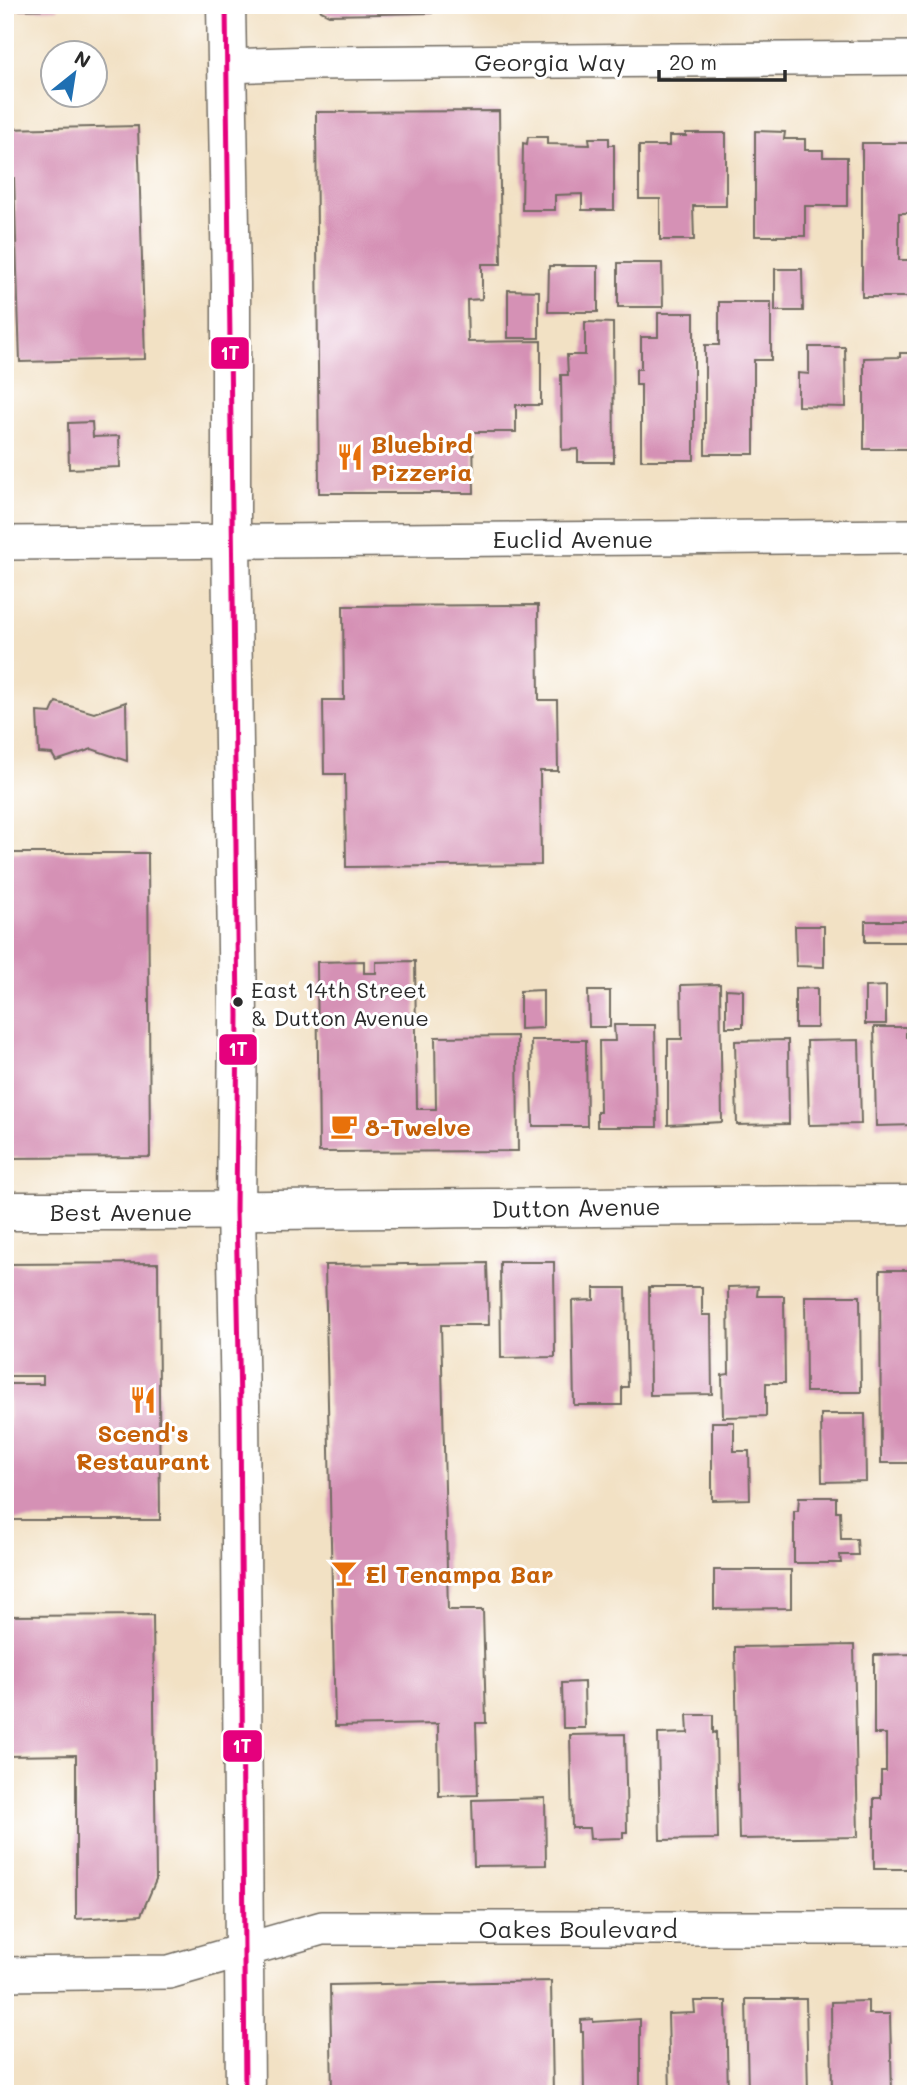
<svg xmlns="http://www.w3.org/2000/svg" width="921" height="2099" viewBox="0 0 921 2099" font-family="Mali,sans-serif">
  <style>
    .building { fill: #d591b5 }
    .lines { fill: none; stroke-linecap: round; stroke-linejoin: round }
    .minor-casing { stroke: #716b61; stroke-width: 36 }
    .tertiary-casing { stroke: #716b61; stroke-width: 41 }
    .primary-casing { stroke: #716b61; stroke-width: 41 }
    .minor { stroke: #fff; stroke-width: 33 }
    .tertiary { stroke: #fff; stroke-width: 38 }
    .primary { stroke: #fff; stroke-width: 38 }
    .bus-1-casing { stroke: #fff; stroke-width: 10 }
    .bus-1 { stroke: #e5007d; stroke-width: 5 }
    .bus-dot { fill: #2b2b2b; stroke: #fff; stroke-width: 2.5 }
    .labels { text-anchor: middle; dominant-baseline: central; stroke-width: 6; stroke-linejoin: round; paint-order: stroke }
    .bus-label { font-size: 22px; fill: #2b2b2b; stroke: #fff; text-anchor: start }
    .street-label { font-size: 24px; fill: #2b2b2b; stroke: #fff }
    .food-label { font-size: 24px; font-weight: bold; fill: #c56008; stroke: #fff; text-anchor: start }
    .line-badge { stroke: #fff; stroke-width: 2.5 }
    .badge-label { font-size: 19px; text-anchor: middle; font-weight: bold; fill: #fff }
  </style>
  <rect width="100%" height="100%" fill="#fff"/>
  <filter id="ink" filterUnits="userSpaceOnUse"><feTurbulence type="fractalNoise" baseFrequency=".0143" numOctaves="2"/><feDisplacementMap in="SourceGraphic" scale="14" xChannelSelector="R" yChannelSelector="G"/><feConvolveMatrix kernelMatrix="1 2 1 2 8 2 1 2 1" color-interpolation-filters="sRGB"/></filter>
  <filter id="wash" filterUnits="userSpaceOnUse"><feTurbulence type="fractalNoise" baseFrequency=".00686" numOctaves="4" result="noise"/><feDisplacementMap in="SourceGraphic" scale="28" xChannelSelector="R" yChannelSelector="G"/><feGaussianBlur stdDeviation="1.57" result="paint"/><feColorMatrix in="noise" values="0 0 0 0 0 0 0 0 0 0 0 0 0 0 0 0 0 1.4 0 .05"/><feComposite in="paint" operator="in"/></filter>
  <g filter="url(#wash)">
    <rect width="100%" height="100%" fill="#f2e1c4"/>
    <g id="blocks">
      <!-- building -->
      <path class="building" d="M5,5H58V9L5,10Z
        M318,5H432V13L329,15L321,11Z
        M499,111L501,264H482V299L467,300L468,342L541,341V405H516V432H473L474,493H319L316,112Z
        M138,126L145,359L20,362L14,178L5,179V129Z
        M755,131L785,132L784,139H805V150H823V157H847V206H805V236H755Z
        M686,133H726V206H693L694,240H660V199H639V146H669V136H686Z
        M528,137H547V144L590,145L589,138H609V145H614V210H582V194L555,195V210H522L523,143L527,144Z
        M862,143H916V213H899V260H916V297H862Z
        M618,263H662L663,307H618Z
        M549,266H598V312H548Z
        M775,269H802L803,311H775Z
        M508,290L539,291V338H508Z
        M719,302H771V360H754V454H705V345H719Z
        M658,313H694V460H641V385H636V369H641V337H658Z
        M585,322L613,323L614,462H578V449L562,450L561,375H568L567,355H585Z
        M809,347H845L846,407L798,406V373L809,374Z
        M900,353H916V449H864V358L900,357Z
        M92,422L93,437L119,436L120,467L69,469L68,423Z
        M538,605L539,700H557L558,771H540L541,865L346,867L345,774H324L323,700H344L343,606Z
        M56,702L94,713L126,702L127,761L92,749L56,761L52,754L39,753L37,712L51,713Z
        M5,853H148L150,1157L9,1158V1045H5Z
        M865,921H916V942H865Z
        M795,926H824V967L796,966Z
        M364,961V973H376V962L415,961L417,1109H436L435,1037L517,1036L518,1151L319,1152L317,962Z
        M720,984L722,1122L668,1125V1039H682L681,985Z
        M886,986V1024H865V987Z
        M817,988V1028H795V989Z
        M726,989L743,990V1027H726Z
        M543,990V1028L520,1029V991Z
        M588,991H610V1027H589Z
        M614,1025H655L657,1127H597V1112H600L599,1041H615Z
        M874,1027H906V1037H916V1125L876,1126Z
        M531,1040H586L587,1126H533Z
        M788,1040L789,1124L737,1125L735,1041Z
        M859,1040L861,1124L809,1125L807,1041Z
        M500,1262H554L555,1357L501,1358Z
        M158,1263L160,1520H5V1426H9L8,1384H43V1376H5V1264Z
        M487,1263L489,1325H441L448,1610H483L486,1723H476L478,1795L439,1796L438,1724L335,1726L325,1265Z
        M880,1270H916V1463H881Z
        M758,1286L757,1296H784L785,1383H766V1416L723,1417L722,1375L729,1374L728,1287Z
        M649,1287H702V1315H711L712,1394L650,1395Z
        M594,1288H626L628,1387H622V1405H574L572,1301L594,1300Z
        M805,1296H860L861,1392H806Z
        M821,1414H865L866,1481L822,1482Z
        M712,1422H734V1451H749L750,1499L712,1500Z
        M799,1497H836V1511H840L841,1539H857L858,1555H840L841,1563H794V1511H798Z
        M714,1570H791V1608L714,1609Z
        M153,1615L156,1880L141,1915L76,1919V1755L5,1756V1616Z
        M854,1645L858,1837L739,1839L735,1647Z
        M916,1654L915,1869H874V1798H881V1771H886V1734H874V1655Z
        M584,1682L585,1728H563L562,1683Z
        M687,1715H713V1733L716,1732L718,1839L660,1840L658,1734L688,1733Z
        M625,1734L627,1832H623V1838L590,1839L589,1828H572L570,1735Z
        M545,1798L546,1865L474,1866L472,1800Z
        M551,1981L553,2094H332L330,1985Z
        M746,1999H806L808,2094H748Z
        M694,2001H726L728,2094H670L668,2014L695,2013Z
        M868,2001V2014H890L892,2094H832L831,2002Z
        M593,2019V2022L640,2019V2094H584L583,2032H581V2020Z"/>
    </g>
  </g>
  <g filter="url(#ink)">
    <use href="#blocks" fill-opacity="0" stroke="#716b61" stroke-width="2"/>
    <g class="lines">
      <defs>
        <path id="minor" d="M226,66L313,63L916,58
          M5,543L916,536
          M5,1974L169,1972L322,1928H916"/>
        <path id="tertiary" d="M5,1211C309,1212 612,1205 916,1205"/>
        <path id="primary" d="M226,5L231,283V541L238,1016L236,1210L240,1405L245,2094"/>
      </defs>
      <!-- minor casing -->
      <use href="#minor" class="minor-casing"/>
      <!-- tertiary casing -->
      <use href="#tertiary" class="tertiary-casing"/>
      <!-- primary casing -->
      <use href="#primary" class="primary-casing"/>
      <!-- minor -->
      <use href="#minor" class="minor"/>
      <!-- tertiary -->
      <use href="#tertiary" class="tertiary"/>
      <!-- primary -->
      <use href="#primary" class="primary"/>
      <defs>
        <path id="bus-1" d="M226,5L238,1016L236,1210L240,1405L245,2094"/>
      </defs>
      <!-- bus-1 casing -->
      <use href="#bus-1" class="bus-1-casing"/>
      <!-- bus-1 -->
      <use href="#bus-1" class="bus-1"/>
    </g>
  </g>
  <!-- icons -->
  <defs>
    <symbol id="restaurant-bare" viewBox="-9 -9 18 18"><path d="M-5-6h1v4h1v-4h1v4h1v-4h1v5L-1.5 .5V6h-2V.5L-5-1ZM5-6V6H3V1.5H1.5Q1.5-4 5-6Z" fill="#e8710a" stroke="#fff" stroke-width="2.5" paint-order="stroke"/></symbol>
    <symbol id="cafe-bare" viewBox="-9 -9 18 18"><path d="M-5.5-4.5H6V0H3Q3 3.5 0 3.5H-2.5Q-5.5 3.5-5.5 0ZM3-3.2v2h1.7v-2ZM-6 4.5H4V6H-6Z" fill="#e8710a" stroke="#fff" stroke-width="2.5" paint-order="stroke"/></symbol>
    <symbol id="bar-bare" viewBox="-9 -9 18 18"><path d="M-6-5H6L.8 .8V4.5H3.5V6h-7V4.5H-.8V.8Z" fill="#e8710a" stroke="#fff" stroke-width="2.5" paint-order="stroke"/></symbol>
  </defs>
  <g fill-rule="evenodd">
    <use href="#restaurant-bare" x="331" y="438" width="38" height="38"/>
    <use href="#cafe-bare" x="325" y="1107" width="38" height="38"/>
    <use href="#restaurant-bare" x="124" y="1381" width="38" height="38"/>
    <use href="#bar-bare" x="325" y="1554" width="38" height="38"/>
  </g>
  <!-- markers -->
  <circle class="bus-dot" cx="238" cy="1002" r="6"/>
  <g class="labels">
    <!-- bus labels -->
    <g class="bus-label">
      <text x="251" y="989">East 14th Street<tspan x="251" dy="28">&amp; Dutton Avenue</tspan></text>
    </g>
    <!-- street labels -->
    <g class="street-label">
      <text x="550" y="61">Georgia Way</text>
      <text x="573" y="538">Euclid Avenue</text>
      <text transform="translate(576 1207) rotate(-1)">Dutton Avenue</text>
      <text x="121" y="1211">Best Avenue</text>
      <text x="578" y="1928">Oakes Boulevard</text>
    </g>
    <!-- food labels -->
    <g class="food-label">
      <text x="371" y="443">Bluebird<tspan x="371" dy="28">Pizzeria</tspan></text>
      <text x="365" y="1126">8-Twelve</text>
      <text x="143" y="1432" text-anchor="middle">Scend's<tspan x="143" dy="28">Restaurant</tspan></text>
      <text x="365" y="1573">El Tenampa Bar</text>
    </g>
  </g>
  <g class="line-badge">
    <rect x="210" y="336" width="40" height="34" rx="7" fill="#e5007d"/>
    <rect x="218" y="1033" width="40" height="33" rx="7" fill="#e5007d"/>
    <rect x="222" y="1729" width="41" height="34" rx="7" fill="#e5007d"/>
  </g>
  <g class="badge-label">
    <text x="230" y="360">1T</text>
    <text x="238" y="1056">1T</text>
    <text x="242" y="1753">1T</text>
  </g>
  <!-- margin -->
  <rect width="921" height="2099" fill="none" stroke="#fff" stroke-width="28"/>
  <!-- north arrow -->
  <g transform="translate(74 74) rotate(30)"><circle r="33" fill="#ffffff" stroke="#aaaaaa" stroke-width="2"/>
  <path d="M0-5L12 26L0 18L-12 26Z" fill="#1f6fb2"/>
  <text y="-10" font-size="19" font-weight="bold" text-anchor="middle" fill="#2b2b2b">N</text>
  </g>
  <!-- scale -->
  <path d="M659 70v10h126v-10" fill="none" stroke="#2b2b2b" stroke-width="3.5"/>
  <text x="669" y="70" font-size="21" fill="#2b2b2b" stroke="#ffffff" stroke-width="5" paint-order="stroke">20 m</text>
</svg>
